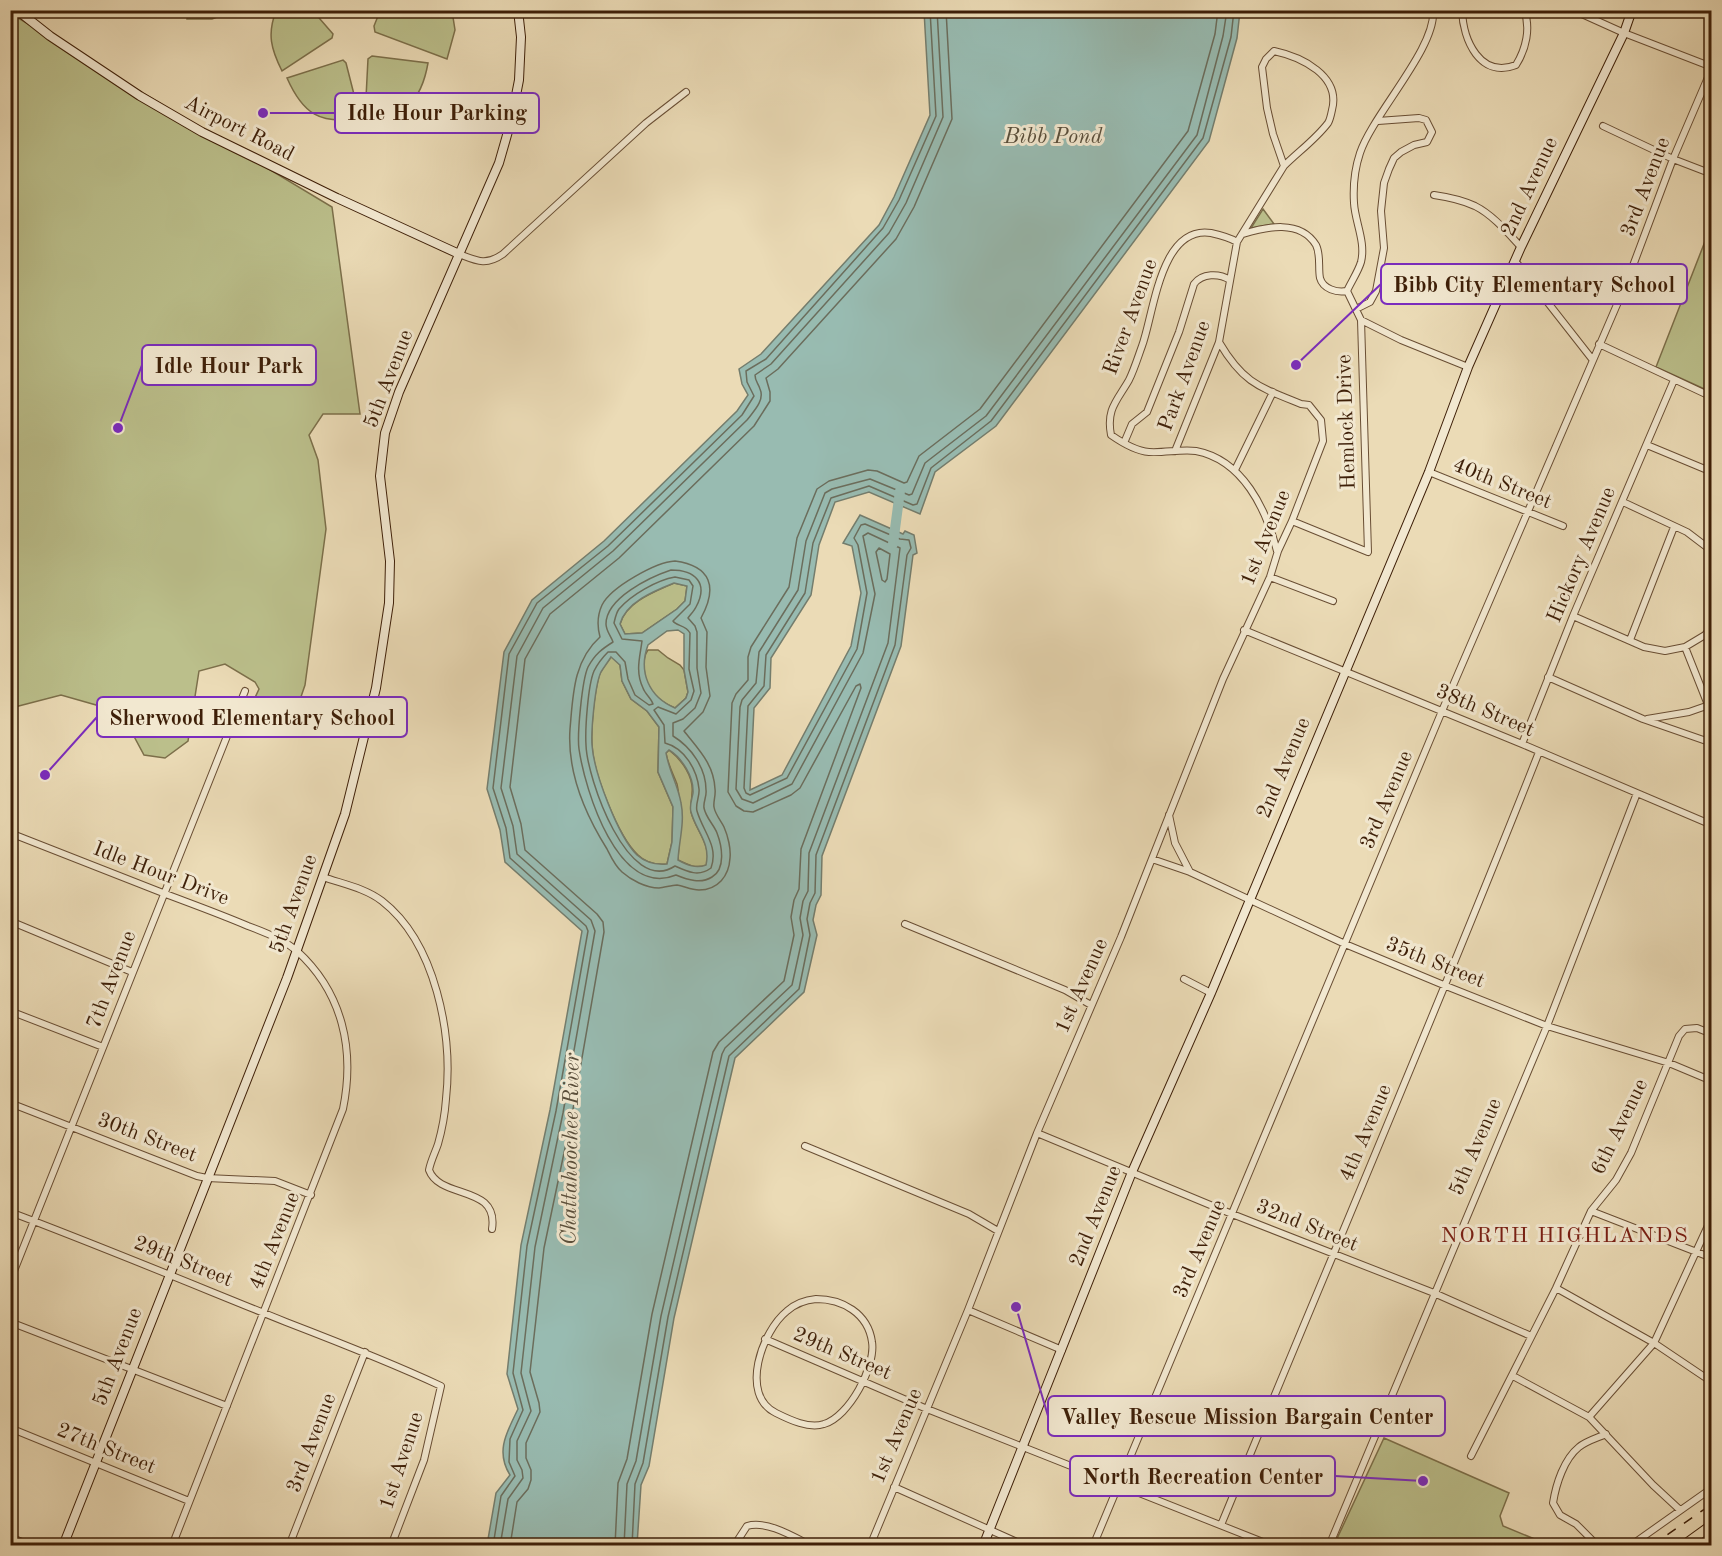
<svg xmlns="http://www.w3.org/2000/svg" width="1722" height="1556" viewBox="0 0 1722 1556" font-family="'Old Standard TT',serif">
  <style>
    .green { fill: #bbbf8b; stroke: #7c6f4a; stroke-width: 1.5 }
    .water { fill: #98bbb1; stroke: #747d6d; stroke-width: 1.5; fill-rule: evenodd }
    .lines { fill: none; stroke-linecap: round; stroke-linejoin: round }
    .shore { stroke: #6b6d5c; stroke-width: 1.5 }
    .river { stroke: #98bbb1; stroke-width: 10 }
    .street-casing { stroke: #694e34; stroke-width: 8 }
    .secondary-casing { stroke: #3e1f08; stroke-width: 10 }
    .primary-casing { stroke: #3e1f08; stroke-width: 11 }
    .street { stroke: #f2e8d0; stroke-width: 6 }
    .secondary { stroke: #f2e8d0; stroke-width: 8 }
    .primary { stroke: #ebdbb6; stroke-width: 9 }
    .rail { stroke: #3e1f08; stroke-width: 1.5; stroke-dasharray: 10 10; stroke-linecap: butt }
    .labels { text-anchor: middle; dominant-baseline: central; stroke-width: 6; stroke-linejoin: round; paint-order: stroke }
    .street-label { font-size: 21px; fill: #3e1f08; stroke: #f2e8d0 }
    .water-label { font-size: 22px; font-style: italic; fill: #594e3b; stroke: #f2e8d0 }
    .neighbourhood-label { font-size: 22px; letter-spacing: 1.5px; fill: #7a1f14; stroke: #f2e8d0 }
    .leader { fill: none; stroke: #7b2cbf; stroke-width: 2 }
    .callout-dot { fill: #7b2cbf; stroke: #f2e8d0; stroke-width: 2 }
    .callout { fill: #f2e8d0; stroke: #7b2cbf; stroke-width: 2 }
    .callout-label { font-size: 22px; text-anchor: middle; font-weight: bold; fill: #3e1f08 }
  </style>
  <rect width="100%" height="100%" fill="#ebdbb6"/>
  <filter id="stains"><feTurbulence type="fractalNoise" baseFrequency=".00333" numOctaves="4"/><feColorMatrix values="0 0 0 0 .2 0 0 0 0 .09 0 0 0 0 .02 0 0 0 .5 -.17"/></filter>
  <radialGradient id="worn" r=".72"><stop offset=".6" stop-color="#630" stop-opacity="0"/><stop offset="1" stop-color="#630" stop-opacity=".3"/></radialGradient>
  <!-- green -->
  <path class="green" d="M188,11V10L233,11L212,19H187Z
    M276,11H313L333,34L332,38L282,71C271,49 267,34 276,11Z
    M380,11H452L455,30L447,59L375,32L374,26Z
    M10,13L332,207L360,414H323L309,435L318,460L326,529L305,685L291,726L270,724L247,715L259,689L255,682L225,664L199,671L188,741L165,758L144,755L130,729L96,705L61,695L11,708Z
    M372,56L428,63C421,103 405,115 365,117L368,59Z
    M343,60L346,63L360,118C320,125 303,114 287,78Z
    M1263,209L1274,224L1251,228Z
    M1711,226L1712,392H1711L1656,367Z
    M674,583L687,586L685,601L677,609L642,633L625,634L620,624C626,602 654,592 674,583Z
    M648,650H658L668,658L680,665L684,670L688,692L686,698L675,708C658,701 645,688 644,668C644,661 644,655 648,650Z
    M612,656L620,665L622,681L631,699L647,711L659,727L658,772L673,807L672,842L667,864C657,865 646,863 638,855C618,837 593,772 592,745C591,726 594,695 599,676C601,669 607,662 612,656Z
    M669,750C682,760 694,777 692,793C692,800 690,806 691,812C696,831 711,843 707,865C696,869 688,865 678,860C679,843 681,800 677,784C673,773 668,765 666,753Z
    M1384,1438L1509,1493L1500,1516L1503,1526L1549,1545H1334Z"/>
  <!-- water -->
  <path class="water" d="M924,11H1240L1237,38L1209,141L996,426L935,472L920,514L869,492L835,502L819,545L811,595L771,658L770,688L754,708L750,790L782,775L851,646L861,593L852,546L843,543L860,515L903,534L905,531L914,535L917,553L913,555L901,646L822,856L821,895L816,905L813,920L817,935L804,992L735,1058L674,1318L649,1466L641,1485L637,1545H487L496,1493L510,1475C495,1451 507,1432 518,1409L507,1374L521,1245L550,1110L582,931L505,862L500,830L487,789L504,652L532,600L604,541L737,411L748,395L742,384L739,369L761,354L879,225L894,197L930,115ZM674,583L687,586L685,601L677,609L642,633L625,634L620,624C626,602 654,591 674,583ZM678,630L684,634V670L688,692L686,698L675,708C649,697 638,672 648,645L667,631ZM611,657L620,665L622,681L631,699L647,711L659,727L658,772L673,807L672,842L667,864C656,865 646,863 637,855C618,836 594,773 592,745C591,731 595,684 601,672C604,667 608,662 611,657ZM669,750C682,758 694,777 693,793C692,799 689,806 691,812C696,831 711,843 706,865C696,869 687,865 678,860C679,841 685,822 681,803C678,785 669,771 666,753Z"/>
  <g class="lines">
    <!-- shore -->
    <path class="shore" d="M879,548L890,554L887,579L885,582L882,580L876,552Z
      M675,561C711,566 718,587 701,618L707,632L706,667L710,696L703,712L684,731C698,749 714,764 715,789C716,795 713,802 714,807C715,814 721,821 724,827C728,836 731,849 730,858C729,876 718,890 699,890C691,890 684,886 677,885C671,885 664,888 659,888C646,888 631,880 622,872C615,866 611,857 607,849C585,814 567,772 570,729C573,696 573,661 600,637C597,626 597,616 602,605C611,587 656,562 675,561Z
      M671,570C695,570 709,583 696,607C694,611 690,615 688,618L695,626L697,632V668L701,693L695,708L683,719L673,723V736C691,747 706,768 706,790C707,796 703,802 704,808C706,818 714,825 717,833C722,846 726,869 712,877C701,884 688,880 676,875C618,899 585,790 579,749C577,735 582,680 588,667C595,654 602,649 613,642C611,636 606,631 606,624C606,598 650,577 671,570Z
      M675,577L689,580L693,586L690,604L673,621C676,626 686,625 690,633L689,669L694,691L691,700L676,714L658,707L654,710L664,725L665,743C684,748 697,769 699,789C700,796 695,804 697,811C703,832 719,846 711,868C699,877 688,872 675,866C628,897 587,778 586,745C585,729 588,685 594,671C597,665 603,657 608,652H616L625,662L628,679L635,695L649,705L653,704C651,698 645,694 643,688C635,671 640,657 642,641L622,639L614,623C615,619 616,613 619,609C631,595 657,580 675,577Z
      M493,1546L501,1496L515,1476L509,1462L510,1439L523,1410L513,1373L527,1246L556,1111L588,931L586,926L510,858L506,828L493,788L509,654L537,603L608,546L742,415L754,396L747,382L746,371L766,359L883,228L899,200L936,116L930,10
      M500,1546L508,1499L523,1478L522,1470L517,1460V1441L531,1411L521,1373L535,1247L563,1113L595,931L591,920L517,854L513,826L501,788L517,656L543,608L613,551L747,420C754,411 765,400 760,389C758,383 755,381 755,375L771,364L889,233L906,203L943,117L937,10
      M510,1546L517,1502L528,1489L531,1480V1470L526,1458V1443L540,1412L539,1403L530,1372L544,1248L572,1115L604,932L603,922L597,914L525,850L521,824L510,787L525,659L550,614L619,558L754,426L770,401V392L766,378L778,369L896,239L914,207L952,119L946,10
      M615,1546L618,1483L627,1459L652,1314L713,1052L719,1042L784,981L794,935L791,917L794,900L799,889L801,849L861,688L860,684L856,686L800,788L791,795L753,812L744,811L736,806L728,792L732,703L736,694L748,680V657L751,647L789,587L797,538L817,489L829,481L868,470L877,471L904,483L907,482L919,456L980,409L1188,131L1215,34L1218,10
      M624,1546L627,1484L636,1461L661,1316L722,1054L725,1048L792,985L803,935L800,918L803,901L808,891L809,853L888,643L900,548L868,533L863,536L875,594L863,653L792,784L753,803L742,799L736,789L740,707L742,700L756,683L759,652L798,590L806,541L825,493L832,489L870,479L909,495L912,494L925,463L986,416L1197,135L1223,36L1227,10
      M632,1546L635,1484L643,1463L668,1317L729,1056L799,989L810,935L807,919L810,903L815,893L816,855L895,645L907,555L911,548L909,540L900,539L865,524L861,525L854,538L858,545L867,593L857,649L787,778L750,795L746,793L744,788L748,706L764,686L766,655L805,593L813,543L831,498L869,486L913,505L917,504L931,468L991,421L1203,138L1231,37L1234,10"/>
    <!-- river -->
    <path class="river" d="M893,544L900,491"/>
    <defs>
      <path id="street" d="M1351,10L1364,13L1372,10
        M1462,10C1463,40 1480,79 1516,65C1526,49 1531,28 1524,10
        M1573,10L1624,33L1712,67
        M1274,51C1302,57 1341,76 1332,110C1331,115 1330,120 1328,123C1316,139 1298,152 1284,166L1273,134L1267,108L1262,67L1266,59Z
        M1603,126L1673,159L1712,174
        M1434,195C1448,197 1462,200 1475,206C1493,215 1508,233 1521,247
        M1243,234C1266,227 1300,219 1316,245C1321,255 1318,268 1320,278C1323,289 1337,293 1347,291
        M1237,242C1229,237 1220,235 1211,233C1160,225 1154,314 1142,346C1138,357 1134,370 1129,380C1117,401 1106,409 1111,435C1121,442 1137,451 1149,452C1165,453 1181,449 1196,451C1243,460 1266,509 1277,551
        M459,254C477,261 486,266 503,254L646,123L686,92
        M1516,262L1592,359
        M1347,291C1351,282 1358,272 1361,262C1366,242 1355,222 1354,203C1353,187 1355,168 1360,153C1373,114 1437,47 1433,10
        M1356,309L1370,302L1376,291L1384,248L1381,211L1384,183L1389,169L1394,158L1401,152L1414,145L1427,142L1432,132L1426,120L1419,118L1378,121
        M1361,320L1401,340L1468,367
        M1599,344L1712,397
        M1124,443L1132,424L1147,412L1179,332L1194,284C1202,273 1219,273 1230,280
        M1647,445L1712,472
        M1175,451L1219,342L1237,242L1284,166
        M1235,470L1273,392
        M1429,472L1563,526
        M1623,502L1687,532L1712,551
        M1292,521L1368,552L1361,320L1347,291
        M1270,577L1333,601
        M1573,616L1644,647L1665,651L1685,647L1705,635L1712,627
        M1244,630L1522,744L1712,825
        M1630,640L1674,527
        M1685,647L1712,715
        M1548,677L1643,719L1712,743
        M1647,719L1689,712L1712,704
        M1522,744L1573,616L1674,380
        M1169,815L1175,843L1190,872
        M10,833C61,853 112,873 163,893C192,904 220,914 248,926C265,932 283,939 297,951C343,993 355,1050 343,1109L172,1546
        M1152,859L1190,872L1345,944L1446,986L1547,1026L1669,1063L1712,1081
        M323,877C343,884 365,888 382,901C436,943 453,1035 446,1099C445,1113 442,1130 438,1144C435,1153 431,1160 429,1170C440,1200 499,1184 492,1229
        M10,921L132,972
        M905,924L1065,990L1091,1005
        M1184,979L1211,993
        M10,1011L103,1047
        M10,1103L197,1176L207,1178L275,1181L311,1195
        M1037,1133L1232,1214L1434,1293L1531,1336
        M805,1146L969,1214L998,1231
        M1591,1211L1712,1258
        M10,1212C103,1247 194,1285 286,1322C338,1342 390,1362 441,1386L424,1460L391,1546
        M10,1281L245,691
        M1556,1288L1654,1343L1712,1382
        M816,1299C842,1299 868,1313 872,1342C876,1366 849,1417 824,1424C809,1429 790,1420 776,1413C739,1395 762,1331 787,1311C796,1303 805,1300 816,1299Z
        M968,1310L1062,1350
        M10,1322L227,1406
        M765,1339L927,1409L1273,1546
        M1513,1376L1589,1417L1653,1485L1680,1510
        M1589,1417L1654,1343L1712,1217
        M10,1428L189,1501
        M1471,1456L1556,1288L1591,1211L1616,1180L1631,1153L1679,1036L1685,1029L1697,1028L1712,1034
        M894,1487L1026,1546
        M1221,1525C1327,1267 1437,1011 1539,752
        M10,1537L31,1546
        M289,1546L365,1352
        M734,1546L747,1526C767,1520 794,1537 812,1546
        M870,1546L968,1310L1037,1133L1121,937L1223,679L1270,577L1278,551L1292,521L1323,441L1321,420L1309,405L1301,404C1259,387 1243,383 1219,342
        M1093,1546L1442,711L1628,279L1673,159L1712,68
        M1329,1546L1547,1026L1637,793
        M1598,1546L1576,1524L1560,1515L1553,1503C1556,1484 1564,1459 1579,1447C1586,1441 1597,1438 1606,1434
        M1630,1546L1712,1488"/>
      <path id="secondary" d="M17,10L50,36L140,96L202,132L337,198L459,254
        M63,1546L287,978L345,814L376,688L389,603L390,561L380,476L385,433L399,392L499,163L511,121L519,80L521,37L518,10
        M983,1546L1132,1172L1211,993L1429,472L1468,367L1521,247L1624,33L1632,10"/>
      <path id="primary" d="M1683,1546L1712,1525
        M1708,1546L1712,1543"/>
    </defs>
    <!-- street casing -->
    <use href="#street" class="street-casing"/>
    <!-- secondary casing -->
    <use href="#secondary" class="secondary-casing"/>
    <!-- primary casing -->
    <use href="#primary" class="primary-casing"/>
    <!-- street -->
    <use href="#street" class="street"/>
    <!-- secondary -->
    <use href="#secondary" class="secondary"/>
    <!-- primary -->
    <use href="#primary" class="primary"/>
    <!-- rail -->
    <path class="rail" d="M1651,1546L1712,1504"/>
  </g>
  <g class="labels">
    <!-- street labels -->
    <g class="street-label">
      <text transform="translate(239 129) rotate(27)">Airport Road</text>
      <text transform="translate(1530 187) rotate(-65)">2nd Avenue</text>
      <text transform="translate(1646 187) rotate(-69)">3rd Avenue</text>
      <text transform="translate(1131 317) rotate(-70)">River Avenue</text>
      <text transform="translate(1185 376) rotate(-70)">Park Avenue</text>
      <text transform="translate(389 379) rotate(-69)">5th Avenue</text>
      <text transform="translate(1347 422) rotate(-92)">Hemlock Drive</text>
      <text transform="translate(1502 484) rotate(22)">40th Street</text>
      <text transform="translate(1266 538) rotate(-68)">1st Avenue</text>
      <text transform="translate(1582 555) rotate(-67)">Hickory Avenue</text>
      <text transform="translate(1485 711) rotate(23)">38th Street</text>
      <text transform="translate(1284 768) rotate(-67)">2nd Avenue</text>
      <text transform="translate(1387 800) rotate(-67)">3rd Avenue</text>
      <text transform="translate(161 874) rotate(21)">Idle Hour Drive</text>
      <text transform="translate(294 904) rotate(-70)">5th Avenue</text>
      <text transform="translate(1435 963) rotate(22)">35th Street</text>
      <text transform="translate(112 980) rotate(-69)">7th Avenue</text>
      <text transform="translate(1082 986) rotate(-66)">1st Avenue</text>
      <text transform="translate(1620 1127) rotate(-64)">6th Avenue</text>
      <text transform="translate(1366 1133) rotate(-67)">4th Avenue</text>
      <text transform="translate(147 1138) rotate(21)">30th Street</text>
      <text transform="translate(1476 1147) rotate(-67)">5th Avenue</text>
      <text transform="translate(1096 1216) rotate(-68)">2nd Avenue</text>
      <text transform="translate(1307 1226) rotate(22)">32nd Street</text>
      <text transform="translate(275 1241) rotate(-68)">4th Avenue</text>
      <text transform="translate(1200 1249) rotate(-67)">3rd Avenue</text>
      <text transform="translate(183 1262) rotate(22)">29th Street</text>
      <text transform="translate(842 1354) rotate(23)">29th Street</text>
      <text transform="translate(118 1357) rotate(-69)">5th Avenue</text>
      <text transform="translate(897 1436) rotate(-67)">1st Avenue</text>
      <text transform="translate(312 1443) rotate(-69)">3rd Avenue</text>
      <text transform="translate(106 1449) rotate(22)">27th Street</text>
      <text transform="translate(402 1461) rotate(-72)">1st Avenue</text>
    </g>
    <!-- water labels -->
    <g class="water-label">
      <text x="1053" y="137">Bibb Pond</text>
      <text transform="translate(571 1149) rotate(-89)">Chattahoochee River</text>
    </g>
    <!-- neighbourhood labels -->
    <g class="neighbourhood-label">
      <text x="1565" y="1236">NORTH HIGHLANDS</text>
    </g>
  </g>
  <!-- callouts -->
  <path class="leader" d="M263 113L335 113M1296 365L1381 284M118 428L142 365M45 775L97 717M1016 1307L1048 1416M1423 1481L1335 1476"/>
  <g class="callout-dot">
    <circle cx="263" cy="113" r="6"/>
    <circle cx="1296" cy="365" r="6"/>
    <circle cx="118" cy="428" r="6"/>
    <circle cx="45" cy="775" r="6"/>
    <circle cx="1016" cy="1307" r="6"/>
    <circle cx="1423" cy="1481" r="6"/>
  </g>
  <g class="callout">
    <rect x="335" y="93" width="204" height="40" rx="6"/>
    <rect x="1381" y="264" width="306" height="40" rx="6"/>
    <rect x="142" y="345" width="174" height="40" rx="6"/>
    <rect x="97" y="697" width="310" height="40" rx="6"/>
    <rect x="1048" y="1396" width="397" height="40" rx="6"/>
    <rect x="1070" y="1456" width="265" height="40" rx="6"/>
  </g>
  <g class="callout-label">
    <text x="437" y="120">Idle Hour Parking</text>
    <text x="1534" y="292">Bibb City Elementary School</text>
    <text x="229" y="373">Idle Hour Park</text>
    <text x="252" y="725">Sherwood Elementary School</text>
    <text x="1247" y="1424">Valley Rescue Mission Bargain Center</text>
    <text x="1203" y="1484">North Recreation Center</text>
  </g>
  <!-- margin -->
  <rect width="1722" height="1556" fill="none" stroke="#ebdbb6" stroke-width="36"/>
  <rect x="12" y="12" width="1698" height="1532" fill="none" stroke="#3e1f08" stroke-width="3"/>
  <rect x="18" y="18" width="1686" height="1520" fill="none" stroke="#3e1f08" stroke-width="1.5"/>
  <rect width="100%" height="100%" filter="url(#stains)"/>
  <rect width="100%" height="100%" fill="url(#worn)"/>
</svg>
